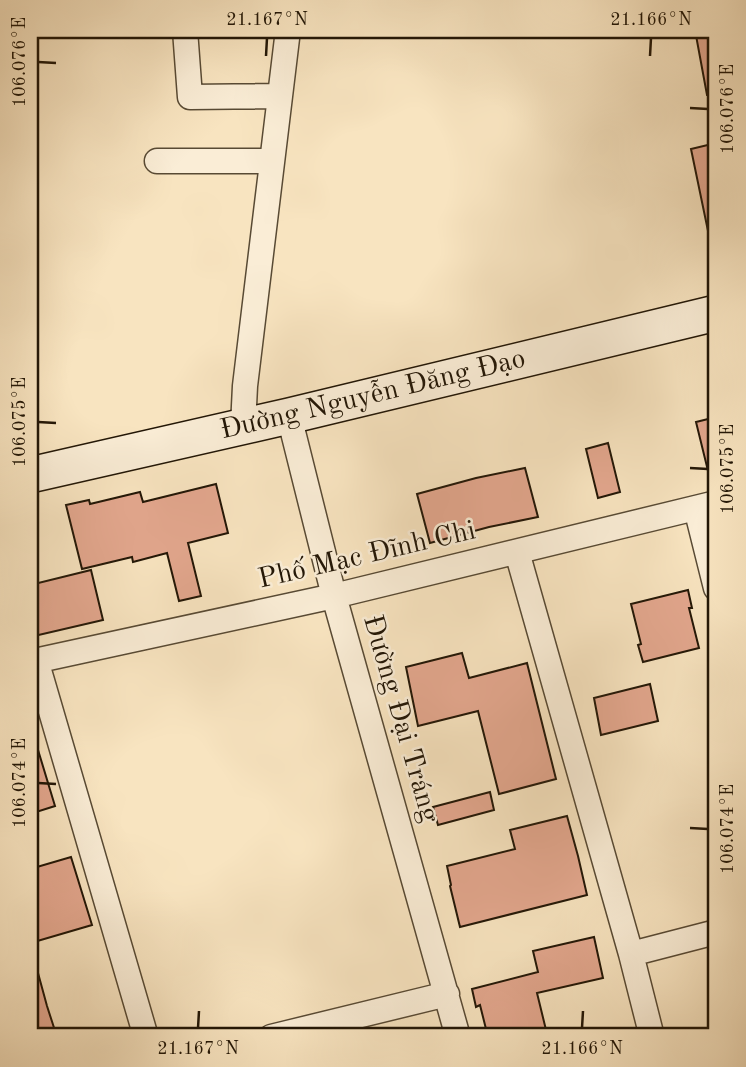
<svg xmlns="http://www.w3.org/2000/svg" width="746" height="1067" viewBox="0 0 746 1067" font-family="'Old Standard TT',serif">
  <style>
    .building { fill: #e3a78e; stroke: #221606; stroke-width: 2 }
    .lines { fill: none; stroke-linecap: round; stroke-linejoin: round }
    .street-casing { stroke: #584a34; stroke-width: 27 }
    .secondary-casing { stroke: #221606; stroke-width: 38 }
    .street { stroke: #faedd6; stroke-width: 24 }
    .secondary { stroke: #faedd6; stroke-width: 35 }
    .ticks { fill: none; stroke: #221606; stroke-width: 2.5 }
    .labels { text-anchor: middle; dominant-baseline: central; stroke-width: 5; stroke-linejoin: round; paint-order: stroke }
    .street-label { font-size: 28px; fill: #221606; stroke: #faedd6 }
    .neatline { fill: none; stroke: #221606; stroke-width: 2.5 }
    .ticks-label { font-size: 18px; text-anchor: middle; fill: #221606 }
  </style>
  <rect width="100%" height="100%" fill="#f8e4c0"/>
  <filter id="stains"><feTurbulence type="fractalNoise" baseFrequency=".00286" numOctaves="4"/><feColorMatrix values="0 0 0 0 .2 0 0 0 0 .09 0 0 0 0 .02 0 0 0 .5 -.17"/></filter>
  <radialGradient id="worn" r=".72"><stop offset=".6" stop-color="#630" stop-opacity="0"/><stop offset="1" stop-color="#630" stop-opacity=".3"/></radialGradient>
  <!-- building -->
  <path class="building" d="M695,30H716V94L707,95Z
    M716,143V230L708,231L691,149Z
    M716,417V474L709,475L696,422Z
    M608,443L620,492L598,498L586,449Z
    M525,468L538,517L489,527L430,543L417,494L476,478Z
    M216,484L228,533L188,543L201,596L179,601L167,553L133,562L132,557L82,569L66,505L89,500L90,504L140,492L143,502Z
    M91,570L103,620L30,637V585Z
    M688,590L692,608H689L699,648L643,662L638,645L641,644L631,604Z
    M462,653L469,678L527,663L556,779L499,794L478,711L418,726L406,667Z
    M650,684L658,721L601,735L594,698Z
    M35,740L55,806L30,814V741Z
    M490,792L494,810L438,825L433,807Z
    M567,816L578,856L587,895L460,927L450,886L451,885L447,866L515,849L510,830Z
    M71,857L92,925L34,942L30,927V869Z
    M594,937L603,978L537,993L547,1034L535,1037H488L480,1005L476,1007L472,989L538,972L533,951Z
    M35,962L47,1006L57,1037H30V963Z"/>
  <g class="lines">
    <defs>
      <path id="street" d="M185,30L190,97L279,96
        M157,161H271
        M289,416L334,596L458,1037
        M243,426L245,386L288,30
        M696,508L716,588
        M517,552L631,954L652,1037
        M36,660L146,1037
        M30,662L334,596L716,503
        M631,954L716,932
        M271,1037L447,994"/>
      <g id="secondary">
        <path id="s1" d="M30,475L289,416L716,313"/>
      </g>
    </defs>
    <!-- street casing -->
    <use href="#street" class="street-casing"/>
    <!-- secondary casing -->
    <use href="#secondary" class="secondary-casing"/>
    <!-- street -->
    <use href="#street" class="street"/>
    <!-- secondary -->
    <use href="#secondary" class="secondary"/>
  </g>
  <!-- ticks -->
  <path class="ticks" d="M266,56L267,38M650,56L651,38M38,62L56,63M690,108L708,109M38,422L56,423M690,468L708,469M38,783L56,784M690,828L708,829M198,1028L199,1011M582,1028L583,1011"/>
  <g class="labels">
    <!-- street labels -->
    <g class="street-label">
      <text stroke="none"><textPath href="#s1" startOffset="352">Đường Nguyễn Đăng Đạo</textPath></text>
      <text transform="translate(367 556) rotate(-13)">Phố Mạc Đĩnh Chi</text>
      <text transform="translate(400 719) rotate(74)">Đường Đại Tráng</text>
    </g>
  </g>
  <!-- margin -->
  <rect width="746" height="1067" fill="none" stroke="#f8e4c0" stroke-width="77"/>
  <rect x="38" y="38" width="670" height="990" class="neatline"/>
  <g class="ticks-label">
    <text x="267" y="25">21.167°N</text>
    <text x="651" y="25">21.166°N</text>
    <text transform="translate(19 62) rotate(-90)" y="6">106.076°E</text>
    <text transform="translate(727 109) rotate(-90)" y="6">106.076°E</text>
    <text transform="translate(19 422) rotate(-90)" y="6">106.075°E</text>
    <text transform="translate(727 469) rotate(-90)" y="6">106.075°E</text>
    <text transform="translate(19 783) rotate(-90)" y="6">106.074°E</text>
    <text transform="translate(727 829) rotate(-90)" y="6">106.074°E</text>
    <text x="198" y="1054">21.167°N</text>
    <text x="582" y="1054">21.166°N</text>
  </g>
  <rect width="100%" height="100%" filter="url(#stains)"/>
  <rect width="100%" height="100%" fill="url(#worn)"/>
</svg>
